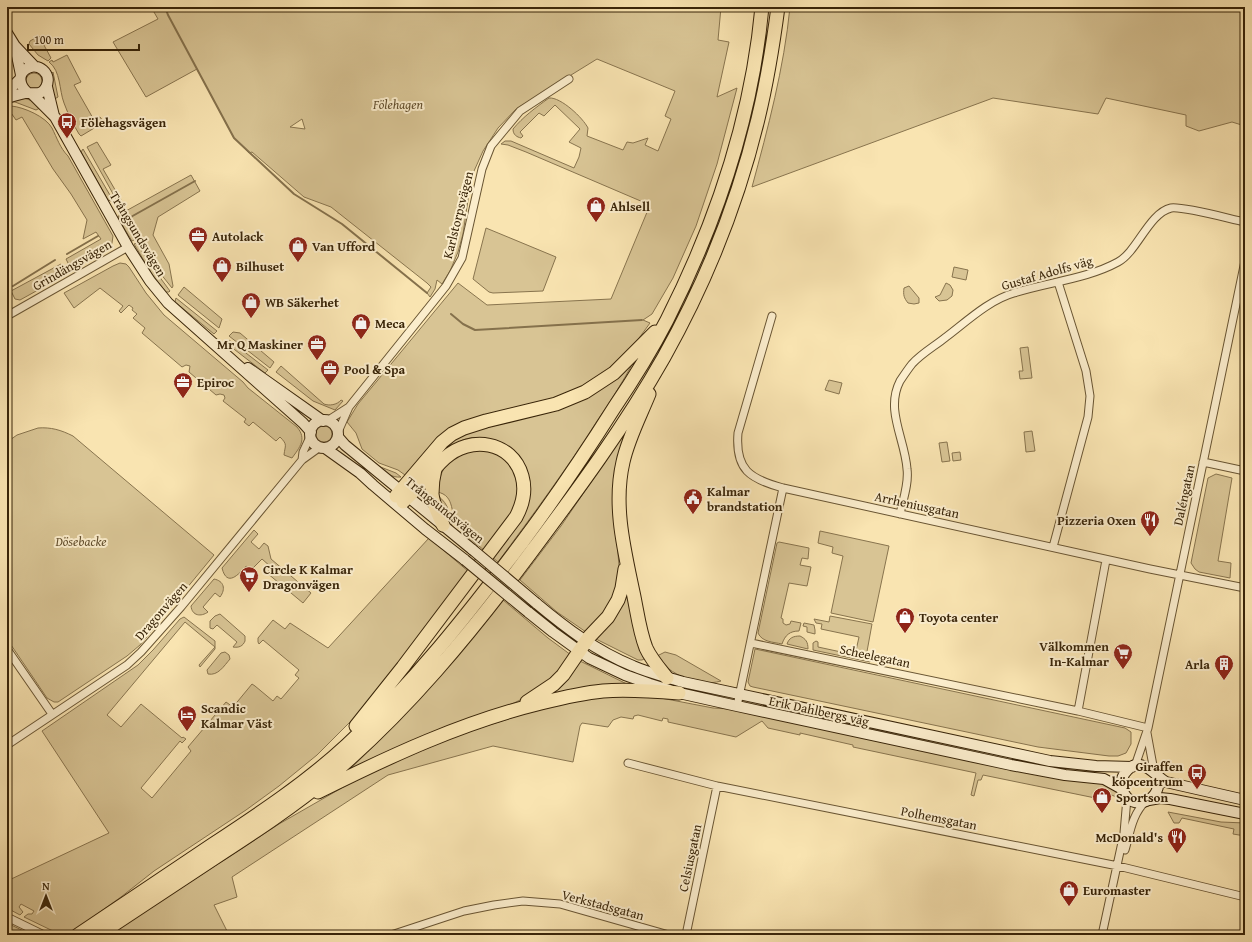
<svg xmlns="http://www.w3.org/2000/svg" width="1252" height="942" viewBox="0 0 1252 942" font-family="'Gentium Book Plus',serif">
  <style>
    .green { fill: #d8c494; stroke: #88744e; fill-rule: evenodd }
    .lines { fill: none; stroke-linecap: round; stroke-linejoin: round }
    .stream { stroke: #85714c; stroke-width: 2 }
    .street-casing { stroke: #695533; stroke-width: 9 }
    .secondary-casing { stroke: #392509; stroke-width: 12 }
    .highway-casing { stroke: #392509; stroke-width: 15 }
    .street { stroke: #fbedcc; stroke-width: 7 }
    .secondary { stroke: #fbedcc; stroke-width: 10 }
    .highway { stroke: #f9e4b1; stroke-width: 13 }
    .secondary-bridge-casing { stroke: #392509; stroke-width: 12; stroke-linecap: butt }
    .secondary-bridge { stroke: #fbedcc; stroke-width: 10 }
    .labels { text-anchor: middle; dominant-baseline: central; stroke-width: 4; stroke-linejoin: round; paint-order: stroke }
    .park-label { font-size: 13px; font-style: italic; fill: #614d2c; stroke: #fbedcc }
    .poi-label { font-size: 13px; font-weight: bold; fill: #392509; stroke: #fbedcc; text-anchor: start }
    .street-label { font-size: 13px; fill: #392509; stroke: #fbedcc }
  </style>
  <rect width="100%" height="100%" fill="#f9e4b1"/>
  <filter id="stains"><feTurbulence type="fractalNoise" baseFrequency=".005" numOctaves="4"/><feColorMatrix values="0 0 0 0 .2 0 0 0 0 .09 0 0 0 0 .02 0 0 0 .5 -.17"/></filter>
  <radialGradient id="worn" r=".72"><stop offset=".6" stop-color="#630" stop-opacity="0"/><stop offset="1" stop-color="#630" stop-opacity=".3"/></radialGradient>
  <!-- green -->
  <path class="green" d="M151,7H721L718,40L729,42L717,97L737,88L717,164L696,226L673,278L652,314L643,320L650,323L634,345L602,375L567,395L456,425C435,437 421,457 405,475L398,470L379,463L362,449L356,433L347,422L358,404L458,283L487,305L611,299L650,205L526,152L508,145L501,144L505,141H511L574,168L579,157L581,148L569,142L580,129L555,105L544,116L539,113L520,132L523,136L521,138C517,137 513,135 513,129C523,117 535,108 549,98C561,97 583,118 588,128L587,136L623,150L627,142L633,143L648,138L645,145L658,151L671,119L665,116L675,91L597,59L516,109L498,128L483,151L474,171L469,193L463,234L458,252L450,271L442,284L437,280L435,289L430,297L427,293L431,287L427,283L331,207L304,197L252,152L249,153L234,138L197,69L146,97L113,42L158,19ZM302,119L305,129L290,127Z
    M790,7H1245V126L1232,122L1199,131L1186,126V115L1106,98L1098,114L993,98L752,187C768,128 784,68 790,7Z
    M39,36L51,58L48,61L38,55L29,44L30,41Z
    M67,55L81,82L74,85L94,120L100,117L103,121L101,124L81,136L79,134C73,124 68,114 64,103C59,90 61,71 49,62L52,60L53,62Z
    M53,72L58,97L53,100C52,90 53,82 52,73Z
    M26 81a8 8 0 1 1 16 0a8 8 0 1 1-16 0Z
    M18,98C29,98 33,101 40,108L36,110L15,102H9Z
    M11,106C24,107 46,117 52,128C57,138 60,148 68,156L113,236L112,243L109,249L74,269L70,267L66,259L101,239L96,232L83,239L87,220L71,194L53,169L22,117L16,120L7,107Z
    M97,142L111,165L103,169L121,200L117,201L87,147Z
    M83,149L114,202L108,200L81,152Z
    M191,175L200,191L158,217L153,235L169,264L173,286L172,288L156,268L124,212Z
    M120,213L135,239L134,240L132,241L118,218Z
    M486,228L556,257L543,291L493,293L489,292L473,279Z
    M137,243L150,264L170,291L169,292H166L152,274L134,244Z
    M120,263L126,264L129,267L146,293L164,315L243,382L248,388L297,427C307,439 300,447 292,458L284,455C285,445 288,445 280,437L276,441L253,422L249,426L244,422L246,419L223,401L225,398L224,395L220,394L216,395L189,372L190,366L186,365L182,367L142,333L145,328L133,318L137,314L132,310L133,308L129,305L121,313L119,311L123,306L100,288L74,308L64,293L113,266Z
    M61,264L64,269L65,275L20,300L15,299L11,291Z
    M954,267L968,270L966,280L952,277Z
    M946,283L950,285L953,290L952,296L947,300L939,301L935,297L940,295Z
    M909,286L919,298V303L914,304L908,303C904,298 903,295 904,288Z
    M184,287L222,319L219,328L178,295Z
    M176,298L217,331L214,334L175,302Z
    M233,332L240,333L274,362L270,368L229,336Z
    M229,340L268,370L265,373L226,343Z
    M1028,347L1032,378L1020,379L1019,371H1023L1020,348Z
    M633,363C622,383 610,402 597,421C566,470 532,516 498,562L492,557L522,516L527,474C520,468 486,439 481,438C465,435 450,446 439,456L445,446L466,433L544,413Z
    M281,366L324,404C329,406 337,405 341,400L343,401L335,410L313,401L276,372Z
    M829,380L842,383L839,394L825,390Z
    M632,422L615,517L619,566V580L609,608L586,632L557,612L520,580L561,526Z
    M316 434a8 8 0 1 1 16 0a8 8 0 1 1-16 0Z
    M38,428C51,427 61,430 73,436L214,555L140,645L127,656L58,702H54L47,698L7,639V442L17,435Z
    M1032,431L1035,451L1026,452L1024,432Z
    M947,442L950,461L942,462L939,443Z
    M470,450L493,451L507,460L516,474L519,491L515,508L485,551C478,545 461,532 457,526C450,516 456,495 437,492C442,464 446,463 470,450Z
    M960,452L961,460L953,461L952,453Z
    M378,466L396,473L401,477C391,478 385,472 378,466Z
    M1216,474L1232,478L1218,561L1231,563L1230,578L1199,572L1195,569L1191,563L1208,478Z
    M419,492L422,495L428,496L432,511L416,498Z
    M438,496C449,504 450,514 452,527L443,517Z
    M254,530L258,534L251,542L259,549L264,543L268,546L271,559L311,593L303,603L267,573L271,567L262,559L251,570L246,566C239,574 227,588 222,568Z
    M820,531L889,546L873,622L831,613L843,556L832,553L833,547L818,543Z
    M429,538L469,572L360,712L317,755L279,786L246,810L154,871L121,897L76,929L64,933L53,931L24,917L28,914H32L34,911L21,904L19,907L23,912L20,915L7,908V881L109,833L42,731L138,665L153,650L180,619L184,617L215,641V649L200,667L199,665L215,647L185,622L107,715L121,727L141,704L182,738L183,737L186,739L182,743L180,741L141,788L152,798L191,751L188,747L226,702L233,707L252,684L255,686L273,701L277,696L281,699L299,678L295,675L299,670L263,640L259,644L258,642V638L273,620L285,629L290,623L328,648Z
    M779,542L809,548L808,559L802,558L800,565L811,567L807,586L789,583L781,618L783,619V623L786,625L790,624L791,621L801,623L799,631C790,631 785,635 782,644C773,642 762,642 758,633L777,543Z
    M214,579C224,581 226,589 220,597L215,593L203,607L208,612C201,617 192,616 191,606Z
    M628,590L646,658L642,660H638L596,639L606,628Z
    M503,600L548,638L571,655L561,669L532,694L514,703L425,737L346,773C402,719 455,662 503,600Z
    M220,614L245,636V641C243,646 239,648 233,647L237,642L217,625L213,629L210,628V621L215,616Z
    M830,616L872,624L866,657L871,659L870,662L813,650V643L816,641L818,642V647L855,655L859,637L821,629L822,624L816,623L814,619L829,622Z
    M804,623L814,625L815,630V634L807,632V627L803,626Z
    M800,636C806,639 808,642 808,649L787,644C789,638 793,636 800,636Z
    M755,649L1125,728L1131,732V744L1126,753L1118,756H1109L1038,747L753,687L750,686L748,682Z
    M225,652L229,655L230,659C224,666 218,676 208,674L207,670L221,653Z
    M665,652L676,655L721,681C697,688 671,674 655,657Z
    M580,661L631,686L553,693L562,686Z
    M618,696L661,698L713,708L730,709L1100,783C1110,787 1122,793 1122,805C1118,797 1116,796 1107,794L1105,800L983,775L981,780H978L974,796L971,795L976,773L853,747V745L800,733V735L768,728L762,721L736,737L668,722V719L663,718L662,721L638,715L634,716L633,719L621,717L613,720L608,727L582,723L580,726L573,762L493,746L388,775L232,877L237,897L214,905L228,933L222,935H109L279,824L352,782L382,767L461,734L536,710L587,699Z
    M1168,812L1221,822L1245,823V836L1233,834L1234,829L1182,818L1179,823H1174Z
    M7,923L32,935H7Z"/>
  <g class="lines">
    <!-- stream -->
    <path class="stream" d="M165,7L168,15L234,138L294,194L342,224L427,293
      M129,218L195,181
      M67,254L98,236
      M13,286L55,260
      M451,314L463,324L475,330L642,320"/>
    <defs>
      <path id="street" d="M7,316L128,247
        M772,316L738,433C735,470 750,479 783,488L1150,569L1245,588
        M327,421L349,407L446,286L462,258L482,169L491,146L520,111L569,79
        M338,432L349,407
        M302,460L303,452L311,435
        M1203,462L1245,471
        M900,514C903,500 909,483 907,469C905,439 885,410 900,381C904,375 908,369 912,364C922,353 935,346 946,337C966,322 989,300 1014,293C1048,282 1087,279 1118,262C1137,252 1149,213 1171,208C1183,206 1230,219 1245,222
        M1053,547L1088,417L1090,396L1086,371L1058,282
        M751,643L1078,711L1148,728
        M7,649L52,714
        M737,706L783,488
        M1078,711L1106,560
        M1147,733L1154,771
        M7,745L127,665L141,652L181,607L302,460L320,447
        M628,763L717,786L1118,866L1245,897
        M1135,766L1148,728L1245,261
        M1125,850C1130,833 1132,814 1146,801
        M7,917L44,935
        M391,935L464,911L494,905L523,901L560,904L669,935
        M686,935L717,786
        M1102,935L1124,833L1127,798"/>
      <path id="secondary" d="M7,33L15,46L34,66
        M15,46L21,75
        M47,87L54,116
        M7,92L20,79
        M32,94L55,117L128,247L150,281L168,303L303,423L311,432
        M7,98C13,96 19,94 25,93C33,92 41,97 46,87C53,74 38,61 26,69C17,75 20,86 27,92
        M248,368L323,421
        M310 434a14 14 0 1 1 28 0a14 14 0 1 1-28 0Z
        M338,437L345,445L473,550
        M325,448L360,473L373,485L425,529L465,560
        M536,603C566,628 596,651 633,666C649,673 666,677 683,682L1050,761L1096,766L1132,767
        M528,612L553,632L589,658L625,675L650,684L679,693L737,706L1011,765L1065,775L1104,779L1122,789
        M1157,776C1165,801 1131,813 1123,791C1121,785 1121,778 1125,773C1140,753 1154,775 1166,782L1245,800
        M1149,800L1160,798L1170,799L1245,814"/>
      <path id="highway" d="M649,394C640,416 628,439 623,462C613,505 624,549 633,592C637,610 639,630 646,648C651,659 659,668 667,678
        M396,496L442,442L452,434L464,428L486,421L556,404L585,392L614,373L655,332
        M403,502L435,470
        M527,702L554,684L563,675L589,637L608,617L618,600L622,588L625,569
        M356,726L403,667L516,517C523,504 526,490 522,476C512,441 470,435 445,458C442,461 437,465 435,469C433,477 432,486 432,494C433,505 439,515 443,525
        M318,792C390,756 463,722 541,703C561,698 582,693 603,691C629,689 654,691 679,693
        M78,935C123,905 167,875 212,845C259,814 306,783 347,745C413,684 469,613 523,541C555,498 585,454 614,408C633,380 651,351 667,320C716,223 752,116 762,7
        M98,935C136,910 175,884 213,859C253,833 293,807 330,776C406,712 470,634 529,555C577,491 625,426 664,357C706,282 738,202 758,119C767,82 773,45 778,7"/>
    </defs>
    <!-- street casing -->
    <use href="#street" class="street-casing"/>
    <!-- secondary casing -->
    <use href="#secondary" class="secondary-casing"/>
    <!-- highway casing -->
    <use href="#highway" class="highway-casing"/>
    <!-- street -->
    <use href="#street" class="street"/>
    <!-- secondary -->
    <use href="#secondary" class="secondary"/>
    <!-- highway -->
    <use href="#highway" class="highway"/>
    <defs>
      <path id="secondary-bridge" d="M473,550L536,603
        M465,560L528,612"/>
    </defs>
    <!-- secondary-bridge casing -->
    <use href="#secondary-bridge" class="secondary-bridge-casing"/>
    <!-- secondary-bridge -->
    <use href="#secondary-bridge" class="secondary-bridge"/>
  </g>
  <!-- icons -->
  <defs>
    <symbol id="bus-pin" viewBox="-11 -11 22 30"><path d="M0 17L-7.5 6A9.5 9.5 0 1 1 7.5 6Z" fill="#8f2418" stroke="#fbedcc"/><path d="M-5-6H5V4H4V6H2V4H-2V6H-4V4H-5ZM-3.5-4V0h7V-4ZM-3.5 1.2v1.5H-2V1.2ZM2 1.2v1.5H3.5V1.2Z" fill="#fff"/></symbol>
    <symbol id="shop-pin" viewBox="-11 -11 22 30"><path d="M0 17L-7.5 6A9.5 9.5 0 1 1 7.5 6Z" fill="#8f2418" stroke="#fbedcc"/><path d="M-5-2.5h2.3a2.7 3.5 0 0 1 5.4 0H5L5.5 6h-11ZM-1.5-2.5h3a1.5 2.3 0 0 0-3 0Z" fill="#fff"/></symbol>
    <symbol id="office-pin" viewBox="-11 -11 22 30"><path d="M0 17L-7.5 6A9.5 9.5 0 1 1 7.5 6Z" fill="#8f2418" stroke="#fbedcc"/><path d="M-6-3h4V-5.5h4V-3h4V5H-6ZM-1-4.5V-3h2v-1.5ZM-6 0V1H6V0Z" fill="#fff"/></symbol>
    <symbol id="civic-pin" viewBox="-11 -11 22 30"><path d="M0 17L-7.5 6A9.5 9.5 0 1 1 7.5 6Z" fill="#8f2418" stroke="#fbedcc"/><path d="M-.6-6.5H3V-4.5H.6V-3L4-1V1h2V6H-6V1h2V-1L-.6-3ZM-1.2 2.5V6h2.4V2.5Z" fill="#fff"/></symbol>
    <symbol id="restaurant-pin" viewBox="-11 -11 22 30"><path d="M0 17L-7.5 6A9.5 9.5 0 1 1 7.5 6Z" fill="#8f2418" stroke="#fbedcc"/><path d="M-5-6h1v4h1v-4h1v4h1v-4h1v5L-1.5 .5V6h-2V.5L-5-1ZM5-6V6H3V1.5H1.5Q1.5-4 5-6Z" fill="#fff"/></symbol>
    <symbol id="supermarket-pin" viewBox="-11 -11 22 30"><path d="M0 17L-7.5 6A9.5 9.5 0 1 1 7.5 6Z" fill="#8f2418" stroke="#fbedcc"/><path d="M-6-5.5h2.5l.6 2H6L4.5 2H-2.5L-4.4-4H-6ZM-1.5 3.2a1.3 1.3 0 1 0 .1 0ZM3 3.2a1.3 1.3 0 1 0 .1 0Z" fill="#fff"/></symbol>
    <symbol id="building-pin" viewBox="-11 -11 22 30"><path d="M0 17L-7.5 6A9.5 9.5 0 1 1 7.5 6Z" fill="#8f2418" stroke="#fbedcc"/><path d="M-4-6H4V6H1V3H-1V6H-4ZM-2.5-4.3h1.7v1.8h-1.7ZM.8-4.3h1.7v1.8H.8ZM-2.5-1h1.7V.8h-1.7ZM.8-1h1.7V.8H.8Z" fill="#fff"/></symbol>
    <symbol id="hotel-pin" viewBox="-11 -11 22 30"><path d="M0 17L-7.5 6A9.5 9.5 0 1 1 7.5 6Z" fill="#8f2418" stroke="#fbedcc"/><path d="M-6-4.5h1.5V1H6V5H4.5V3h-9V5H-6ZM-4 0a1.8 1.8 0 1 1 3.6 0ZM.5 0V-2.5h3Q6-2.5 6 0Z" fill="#fff"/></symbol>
  </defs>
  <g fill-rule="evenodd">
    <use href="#bus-pin" x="56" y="111" width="22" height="30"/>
    <use href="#shop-pin" x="585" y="195" width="22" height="30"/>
    <use href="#office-pin" x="187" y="225" width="22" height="30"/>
    <use href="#shop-pin" x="287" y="235" width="22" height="30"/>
    <use href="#shop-pin" x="211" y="255" width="22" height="30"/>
    <use href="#shop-pin" x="240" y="291" width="22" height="30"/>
    <use href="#shop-pin" x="350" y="312" width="22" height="30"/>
    <use href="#office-pin" x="306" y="333" width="22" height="30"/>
    <use href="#office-pin" x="319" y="358" width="22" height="30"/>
    <use href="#office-pin" x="172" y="371" width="22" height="30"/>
    <use href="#civic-pin" x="682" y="487" width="22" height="30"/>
    <use href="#restaurant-pin" x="1139" y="509" width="22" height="30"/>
    <use href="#supermarket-pin" x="238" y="565" width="22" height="30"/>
    <use href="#shop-pin" x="894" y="606" width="22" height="30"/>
    <use href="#supermarket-pin" x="1112" y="642" width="22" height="30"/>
    <use href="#building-pin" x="1213" y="653" width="22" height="30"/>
    <use href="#hotel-pin" x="176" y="704" width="22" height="30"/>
    <use href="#bus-pin" x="1186" y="762" width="22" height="30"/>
    <use href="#shop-pin" x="1091" y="786" width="22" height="30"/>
    <use href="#restaurant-pin" x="1166" y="826" width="22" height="30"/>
    <use href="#shop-pin" x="1058" y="879" width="22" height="30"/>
  </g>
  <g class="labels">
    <!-- park labels -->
    <g class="park-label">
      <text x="398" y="104">Fölehagen</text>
      <text x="81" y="541">Dösebacke</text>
    </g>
    <!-- poi labels -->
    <g class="poi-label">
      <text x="81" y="122">Fölehagsvägen</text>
      <text x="610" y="206">Ahlsell</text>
      <text x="212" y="236">Autolack</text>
      <text x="312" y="246">Van Ufford</text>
      <text x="236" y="266">Bilhuset</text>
      <text x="265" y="302">WB Säkerhet</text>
      <text x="375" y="323">Meca</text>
      <text x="303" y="344" text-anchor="end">Mr Q Maskiner</text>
      <text x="344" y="369">Pool &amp; Spa</text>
      <text x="197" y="382">Epiroc</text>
      <text x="707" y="491">Kalmar<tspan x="707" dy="15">brandstation</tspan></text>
      <text x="1136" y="520" text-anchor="end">Pizzeria Oxen</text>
      <text x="263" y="569">Circle K Kalmar<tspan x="263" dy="15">Dragonvägen</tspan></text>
      <text x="919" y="617">Toyota center</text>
      <text x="1109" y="646" text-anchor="end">Välkommen<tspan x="1109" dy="15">In-Kalmar</tspan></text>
      <text x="1210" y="664" text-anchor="end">Arla</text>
      <text x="201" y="708">Scandic<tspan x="201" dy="15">Kalmar Väst</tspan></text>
      <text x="1183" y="766" text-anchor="end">Giraffen<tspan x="1183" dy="15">köpcentrum</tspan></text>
      <text x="1116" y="797">Sportson</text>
      <text x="1163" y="837" text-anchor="end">McDonald's</text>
      <text x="1083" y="890">Euromaster</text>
    </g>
    <!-- street labels -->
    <g class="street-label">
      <text transform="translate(458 215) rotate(-76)">Karlstorpsvägen</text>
      <text transform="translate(138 234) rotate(59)">Trångsundsvägen</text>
      <text transform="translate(72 265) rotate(-30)">Grindängsvägen</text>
      <text transform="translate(1047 273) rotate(-16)">Gustaf Adolfs väg</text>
      <text transform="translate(1184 495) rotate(-78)">Daléngatan</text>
      <text transform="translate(917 505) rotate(12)">Arrheniusgatan</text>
      <text transform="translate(445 510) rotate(39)">Trångsundsvägen</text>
      <text transform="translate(161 611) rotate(-49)">Dragonvägen</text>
      <text transform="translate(875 656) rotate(12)">Scheelegatan</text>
      <text transform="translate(819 711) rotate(12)">Erik Dahlbergs väg</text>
      <text transform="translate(939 818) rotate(11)">Polhemsgatan</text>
      <text transform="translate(690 858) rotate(-78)">Celsiusgatan</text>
      <text transform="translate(603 905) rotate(15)">Verkstadsgatan</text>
    </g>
  </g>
  <!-- margin -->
  <rect width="1252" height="942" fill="none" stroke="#f9e4b1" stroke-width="24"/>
  <rect x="8" y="8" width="1236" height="926" fill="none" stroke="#392509" stroke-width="2"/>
  <rect x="12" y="12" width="1228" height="918" fill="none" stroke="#392509"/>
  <!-- north arrow -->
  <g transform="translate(46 896)" stroke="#fbedcc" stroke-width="3" paint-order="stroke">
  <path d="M0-3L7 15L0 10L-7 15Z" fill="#392509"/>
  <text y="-6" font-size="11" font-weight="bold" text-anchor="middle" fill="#392509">N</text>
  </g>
  <!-- scale -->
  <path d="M28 44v6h111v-6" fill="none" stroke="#392509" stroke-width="2"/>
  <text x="34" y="44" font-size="12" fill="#392509" stroke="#fbedcc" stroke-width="3" paint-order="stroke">100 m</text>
  <rect width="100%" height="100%" filter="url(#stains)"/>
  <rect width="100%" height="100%" fill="url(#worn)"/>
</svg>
